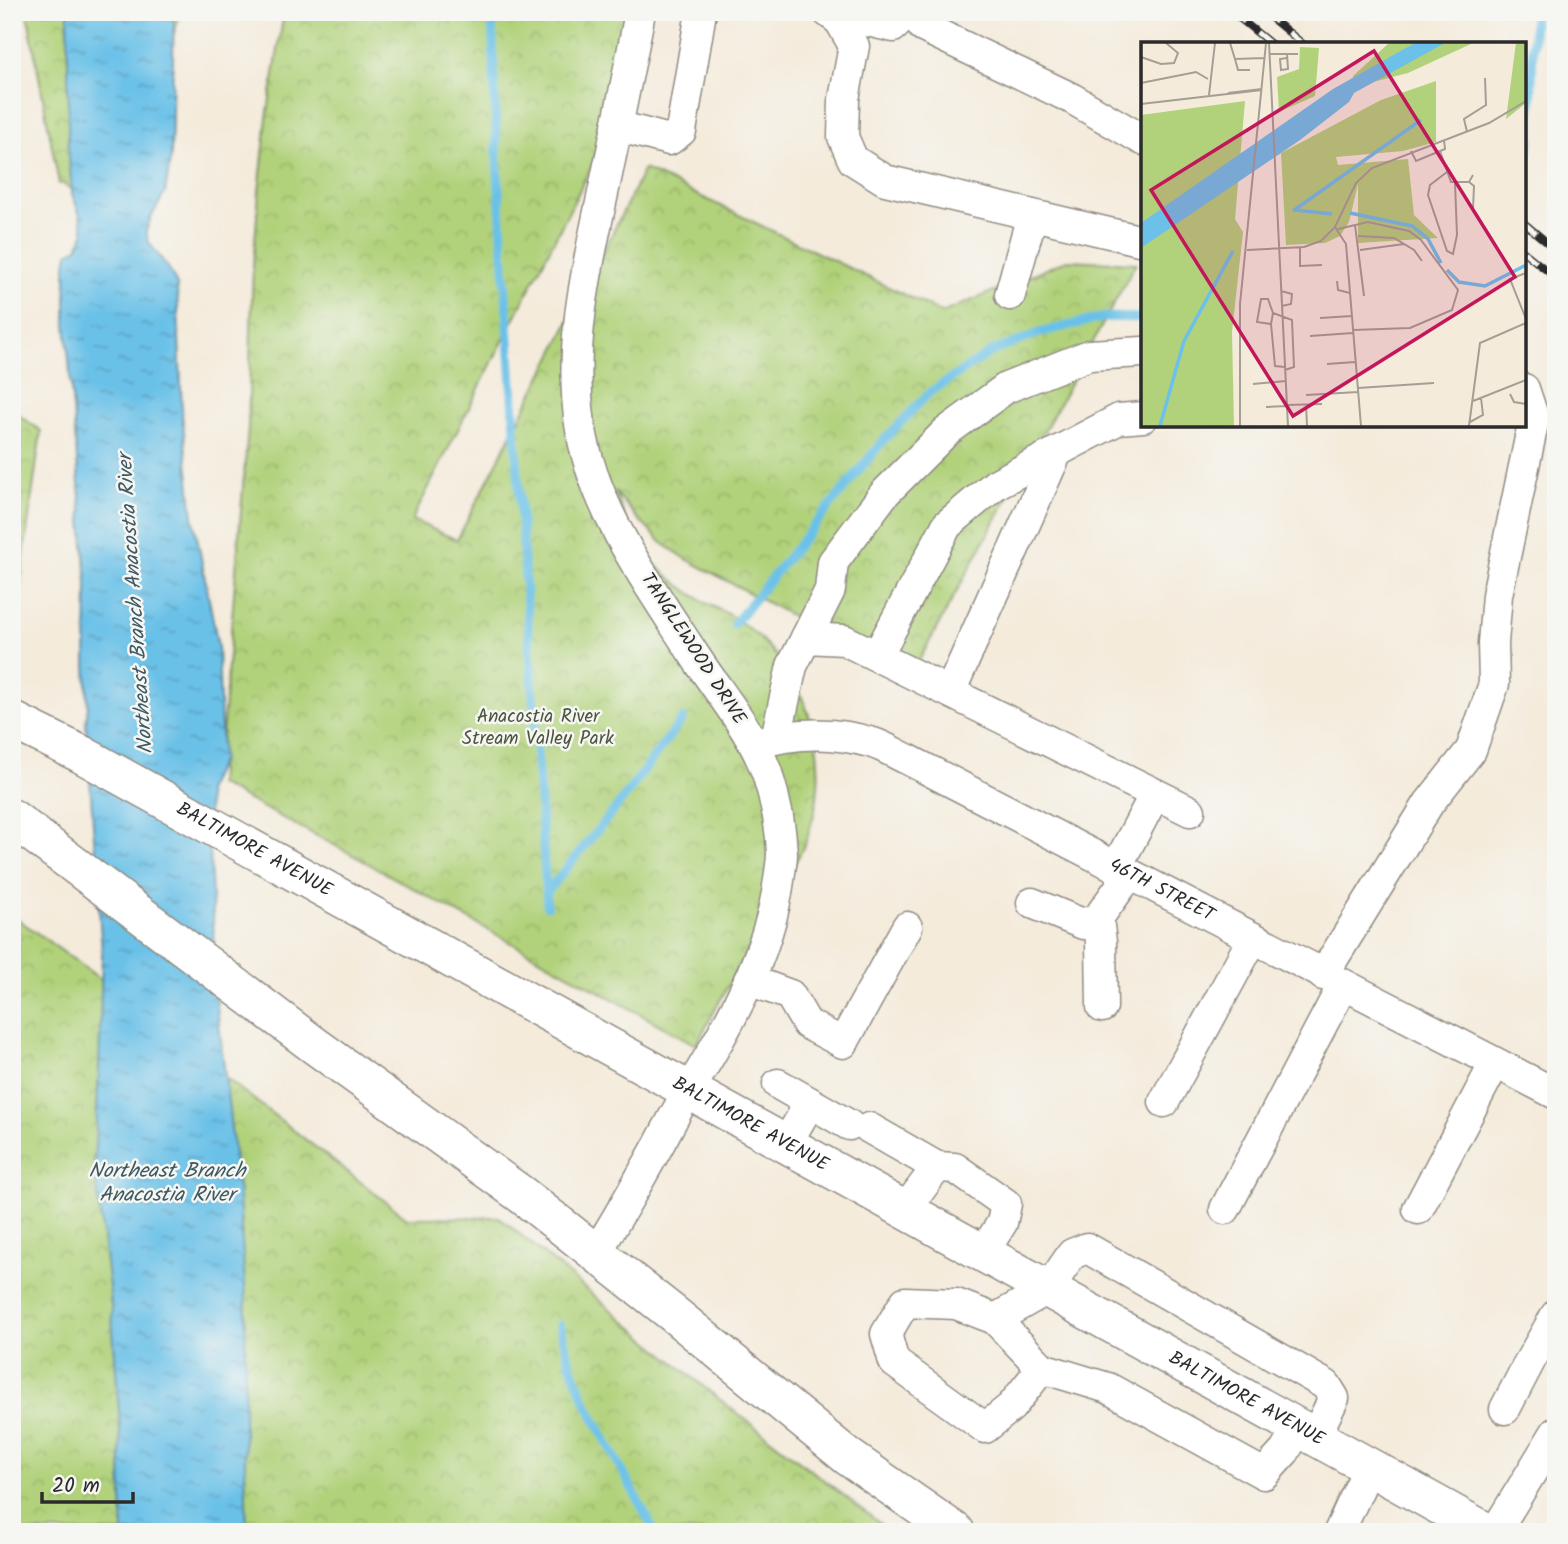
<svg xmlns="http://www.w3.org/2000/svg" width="1568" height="1544" viewBox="0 0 1568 1544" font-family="Kalam,sans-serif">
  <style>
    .park { fill: url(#park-crowns); stroke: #6e7e52; stroke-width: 2 }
    .water { fill: url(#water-ripples); stroke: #4b768a; stroke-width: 2 }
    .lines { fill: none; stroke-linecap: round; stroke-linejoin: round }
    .stream { stroke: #6bc1e8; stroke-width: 9 }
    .minor-casing { stroke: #908b83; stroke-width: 33 }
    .major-casing { stroke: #908b83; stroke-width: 40 }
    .minor { stroke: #fff; stroke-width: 30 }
    .major { stroke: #fff; stroke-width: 37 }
    .rail-casing { stroke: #2b2b2b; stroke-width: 8 }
    .rail { stroke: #f6f6f2; stroke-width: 5; stroke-dasharray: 16; stroke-linecap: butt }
    .labels { text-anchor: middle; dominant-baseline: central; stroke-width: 5; stroke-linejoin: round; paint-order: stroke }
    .street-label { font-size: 19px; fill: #2b2b2b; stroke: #f6f6f2 }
    .park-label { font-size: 19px; fill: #4c553f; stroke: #f6f6f2 }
    .water-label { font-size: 21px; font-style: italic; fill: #3e5864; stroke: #f6f6f2 }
    .inset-river { fill: none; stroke: #6bc1e8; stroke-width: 3.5 }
    .inset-road { fill: none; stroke: #a49e95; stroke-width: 2 }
    .view { fill: #c2185b; fill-opacity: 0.15; stroke: #c2185b; stroke-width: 3.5 }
    .inset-edge { fill: none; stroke: #2b2b2b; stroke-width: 3.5 }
  </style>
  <defs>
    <pattern id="park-crowns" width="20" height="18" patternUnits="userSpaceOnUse" patternTransform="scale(1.75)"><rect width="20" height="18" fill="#b1d27a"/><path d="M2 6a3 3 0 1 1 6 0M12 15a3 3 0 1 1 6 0" fill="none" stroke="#98b46a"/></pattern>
    <pattern id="water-ripples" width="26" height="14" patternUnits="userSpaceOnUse" patternTransform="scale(1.75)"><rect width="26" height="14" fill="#6bc1e8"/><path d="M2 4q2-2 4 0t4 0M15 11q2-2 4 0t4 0" fill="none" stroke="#589dbc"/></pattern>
  </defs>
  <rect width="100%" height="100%" fill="#f6f6f2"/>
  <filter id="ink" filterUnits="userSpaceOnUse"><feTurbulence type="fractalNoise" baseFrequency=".0143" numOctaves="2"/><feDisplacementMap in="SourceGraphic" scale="14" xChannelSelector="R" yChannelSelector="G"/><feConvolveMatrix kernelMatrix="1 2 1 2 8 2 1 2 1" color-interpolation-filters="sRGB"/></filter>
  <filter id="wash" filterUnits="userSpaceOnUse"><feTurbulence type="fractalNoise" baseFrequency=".00686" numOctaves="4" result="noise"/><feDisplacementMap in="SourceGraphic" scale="28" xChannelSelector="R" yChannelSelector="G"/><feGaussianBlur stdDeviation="1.57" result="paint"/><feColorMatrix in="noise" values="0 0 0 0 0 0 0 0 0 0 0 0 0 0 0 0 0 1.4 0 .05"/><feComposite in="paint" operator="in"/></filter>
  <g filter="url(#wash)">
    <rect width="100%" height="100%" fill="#f4ebdb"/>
    <!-- park -->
    <path class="park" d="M27,12H181L115,215L61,183L59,184Z
      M284,12H636L629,32L592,166L412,520L457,540L552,356L644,169L942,313L1067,260L1136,263L909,679L688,560L662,543L636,517L615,491C620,504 625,518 630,531C632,536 633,542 636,546C639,551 646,556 651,561C668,577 686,591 706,603C714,607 722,611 730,615C792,654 826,725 817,798C815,814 810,829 805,844L696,1045L351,854L218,784L248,428L253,266L259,192L267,118Z
      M12,410L41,431L12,642Z
      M12,915L106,983L226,1085V1078L407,1218L499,1217L714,1395L891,1532H12Z"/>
    <!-- water -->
    <path class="water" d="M68,12H174L171,156L165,193L151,217L146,231L148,241L169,269L177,285L182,414L193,516L218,646L222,759L207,789L217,1006L239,1197L246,1299L244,1428L247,1532H123L120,1427L111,1304L94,1163L99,1069L102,953L86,723L88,706L86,664L87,583L66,324V264L68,253L78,247L84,233L80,215L72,194L68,147Z"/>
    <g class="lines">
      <!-- stream -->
      <path class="stream" d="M492,12L497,161L547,906
        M1524,166L1530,140L1534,12
        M734,624L882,442L930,392L991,352L1042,332L1105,317L1143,318
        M547,892L619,804L683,718
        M560,1325L570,1363L585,1401L655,1532"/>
    </g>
  </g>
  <g filter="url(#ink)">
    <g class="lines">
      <defs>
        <g id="minor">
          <path d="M828,12L893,27L909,12"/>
          <path d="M913,12L923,27L1071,98L1143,140"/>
          <path d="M830,13L840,21L854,46L844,99L843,137L853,160L885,180L1143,241"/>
          <path d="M617,126L669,140L681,131L701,12"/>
          <path d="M1010,295L1032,215"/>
          <path d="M806,638L844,640L1190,811"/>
          <path d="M877,656L947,525L996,484L1119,419L1143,417"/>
          <path d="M950,692L1057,452"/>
          <path d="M776,738L792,666L830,590L833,562L884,494L946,432L1006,388L1089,355L1143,352"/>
          <path id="s1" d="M755,744C794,732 834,731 873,743C885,747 896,754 907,759L1556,1094"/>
          <path d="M1116,868L1155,794"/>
          <path d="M1032,903L1083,924L1098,918L1129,875"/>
          <path d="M1098,918L1101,942L1102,1007"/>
          <path d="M1323,975L1429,803L1471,750L1494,684L1493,643L1497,595L1534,419L1524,389"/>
          <path d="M749,980L790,995L807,1024L843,1043L907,927"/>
          <path d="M778,1084L849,1125"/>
          <path d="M1164,1102L1253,938"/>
          <path d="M869,1128L937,1167"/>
          <path d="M786,1144L810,1103"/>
          <path d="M1225,1209L1343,985"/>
          <path d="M1418,1209L1495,1063"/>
          <path d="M905,1210L937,1167L955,1168L1006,1204L1002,1223L983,1253"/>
          <path d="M596,1253C617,1219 637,1184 657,1148C667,1130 676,1112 686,1095C726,1031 769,956 779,880C780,871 782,861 782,853C781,826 775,798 767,773C751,729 718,692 693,653C648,584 593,508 580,424C568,344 588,263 605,184C617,127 629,70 640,12"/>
          <path d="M995,1319L1042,1368L1011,1407L985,1428L894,1362L886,1334L905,1302L956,1304L995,1319L1048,1289L1072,1254L1087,1248L1326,1385L1334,1398L1315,1437"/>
          <path d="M1042,1368L1108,1388L1264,1474L1285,1451L1298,1428"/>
          <path d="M1505,1409L1530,1361L1556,1315"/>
          <path d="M1339,1532L1369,1467"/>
          <path d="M1495,1532L1556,1432"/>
        </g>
        <g id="major">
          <path id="s2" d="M12,720L81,754L1487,1532"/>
          <path d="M12,818L314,1045L522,1195L676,1316L847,1456L956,1532"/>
        </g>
      </defs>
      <!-- minor casing -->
      <use href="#minor" class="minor-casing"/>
      <!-- major casing -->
      <use href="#major" class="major-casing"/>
      <!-- minor -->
      <use href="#minor" class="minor"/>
      <!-- major -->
      <use href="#major" class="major"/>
      <defs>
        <path id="rail" d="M1232,12L1271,44
          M1264,12L1303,44
          M1524,223L1556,250
          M1524,252L1556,278"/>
      </defs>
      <!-- rail casing -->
      <use href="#rail" class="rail-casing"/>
      <!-- rail -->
      <use href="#rail" class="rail"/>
    </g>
  </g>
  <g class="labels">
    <!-- street labels -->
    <g class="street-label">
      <text transform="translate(693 649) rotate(57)">TANGLEWOOD DRIVE</text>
      <text stroke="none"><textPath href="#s2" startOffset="275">BALTIMORE AVENUE</textPath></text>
      <text stroke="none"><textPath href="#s1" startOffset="444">46TH STREET</textPath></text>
      <text stroke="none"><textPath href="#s2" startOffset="842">BALTIMORE AVENUE</textPath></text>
      <text stroke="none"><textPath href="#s2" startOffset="1409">BALTIMORE AVENUE</textPath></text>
    </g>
    <!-- park labels -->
    <g class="park-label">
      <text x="538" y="717">Anacostia River<tspan x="538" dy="22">Stream Valley Park</tspan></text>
    </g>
    <!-- water labels -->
    <g class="water-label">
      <text transform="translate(136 604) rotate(-94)">Northeast Branch Anacostia River</text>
      <text x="167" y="1171">Northeast Branch<tspan x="167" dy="24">Anacostia River</tspan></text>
    </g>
  </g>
  <!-- overview -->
  <g transform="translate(1141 42)">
    <rect width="385" height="385" fill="#f4ebdb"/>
    <path d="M248,1H332L267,31L212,45V34ZM375,1H385V61L365,77ZM159,5L178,6L174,54L138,70L136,35L158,27ZM295,39V100L262,109L195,115L197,123L267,117L273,173L297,196L217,201V142L208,180L199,194L184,201L145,203L140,111L240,58ZM104,59L94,177L102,190L91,290L93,384H0V73Z" fill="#b1d27a"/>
    <path d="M274,1H304L213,51L208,60L159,98L0,206V181L192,47Z" fill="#6bc1e8"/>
    <path class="inset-river" d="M154,168L191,172M152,169L280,78M209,171L271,184L287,197L300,221M306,228L318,240L344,244L385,223M19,384L43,299L92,209"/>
    <path class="inset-road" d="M89,1L94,17L123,16M128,1L147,384M128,12H157M146,12L147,27L140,28L139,17L146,16M0,15L20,22L33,21L37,11L25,1M94,17L97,28H109M0,41L55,30L67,37M87,51L121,47M68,53L74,1M0,62L121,48M326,90L323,77L345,63L344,36M270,109L275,119L304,107L303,98M299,109L310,140H328L332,133M306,130L289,143L287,153L306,209L312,212L316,193L314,141M328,140L333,144L332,167M214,183L223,254M194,185L205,202L220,384M197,187L227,180L268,189L280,198L317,248L311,268L269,286L212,288M217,194L253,196L273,208L281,219M159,205V224L181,223M106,208L163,205L180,199L194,185L215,141L231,126L348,81L385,59M219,208L263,202M385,231L369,237L385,277M196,239L197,248L209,251M140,249L151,252L150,262L141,264M132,271L130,282L116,280L120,257H127L132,271L151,278L153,325L144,328M179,276L211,274M130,282L134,324L144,325M169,294L212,291M186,322L214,320M112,342L145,339M217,346L293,341M369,352L373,360L385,362M165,353L217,350M332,359L385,338M165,362L166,384M146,363L181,362M125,365L146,364M329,380L342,373L340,356M99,384V262L125,1M328,384L339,301L385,281"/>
    <path class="view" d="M233,9L374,235L152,374L10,148Z"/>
    <rect width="385" height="385" class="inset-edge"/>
  </g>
  <!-- margin -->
  <rect width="1568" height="1544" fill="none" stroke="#f6f6f2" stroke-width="42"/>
  <!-- scale -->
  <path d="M42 1492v10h91v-10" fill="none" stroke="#2b2b2b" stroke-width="3.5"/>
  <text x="52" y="1492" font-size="21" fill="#2b2b2b" stroke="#f6f6f2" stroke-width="5" paint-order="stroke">20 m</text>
</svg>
